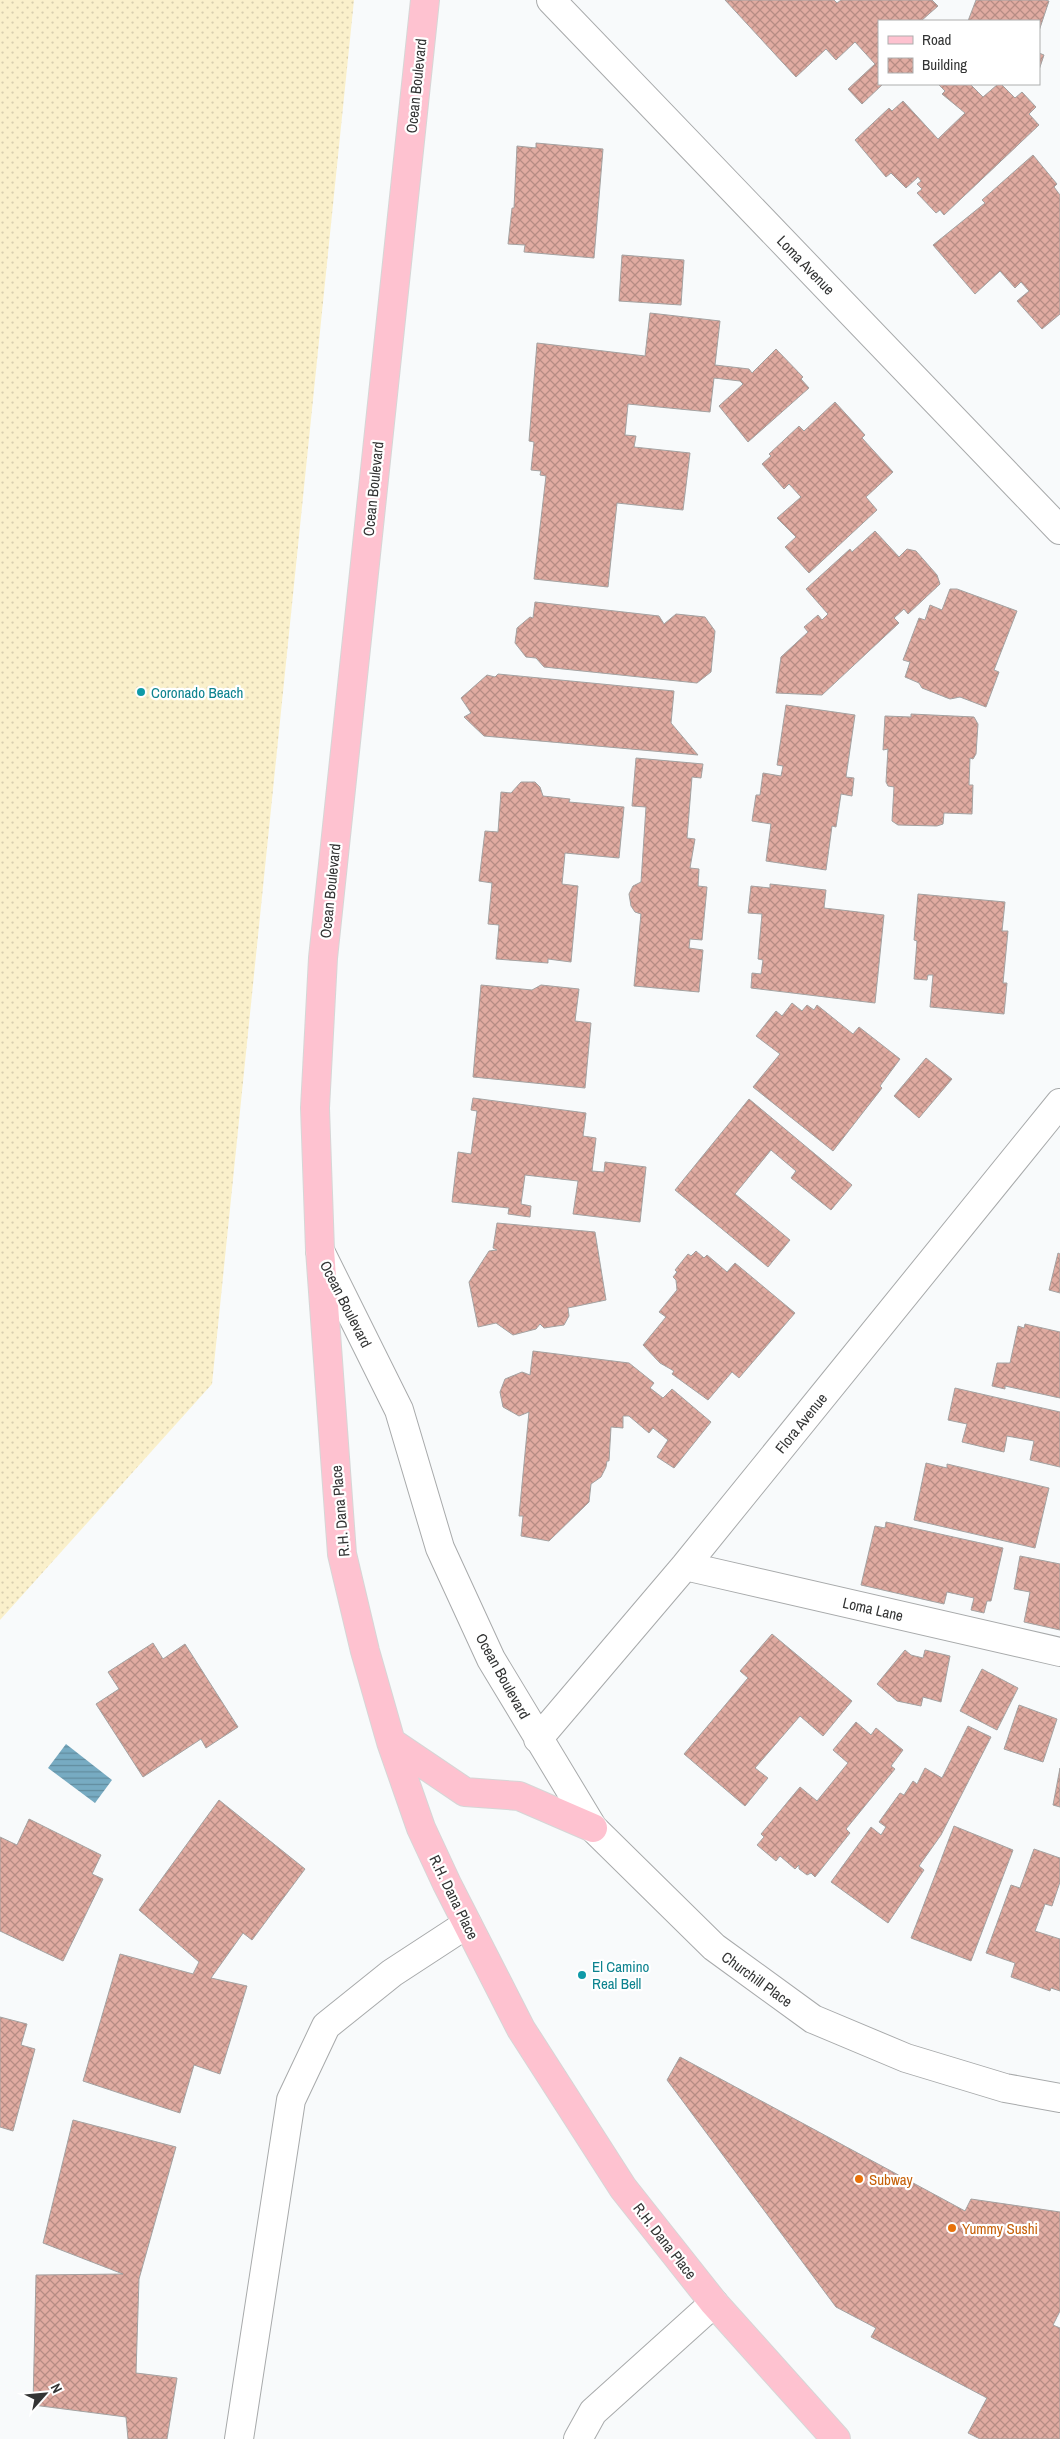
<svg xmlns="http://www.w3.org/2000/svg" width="1060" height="2439" viewBox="0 0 1060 2439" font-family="'Archivo Narrow',sans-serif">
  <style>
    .sand { fill: url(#sand-dots) }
    .water { fill: url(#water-rules) }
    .building { fill: url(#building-cross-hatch); stroke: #a4a2a1 }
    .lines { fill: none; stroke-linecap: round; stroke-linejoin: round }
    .minor-casing { stroke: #a8aaab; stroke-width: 30 }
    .major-casing { stroke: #d6d6d6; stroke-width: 30 }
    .minor { stroke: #fff; stroke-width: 28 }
    .major { stroke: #fec2d0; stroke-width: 28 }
    .culture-dot { fill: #0f9aa8; stroke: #fff; stroke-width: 2 }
    .food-dot { fill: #e8710a; stroke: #fff; stroke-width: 2 }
    .labels { text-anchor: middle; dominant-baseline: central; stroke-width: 4.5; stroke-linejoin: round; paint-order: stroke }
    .street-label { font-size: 15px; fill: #333434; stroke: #fff }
    .culture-label { font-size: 15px; fill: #0d838f; stroke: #fff; text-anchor: start }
    .food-label { font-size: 15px; fill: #c56008; stroke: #fff; text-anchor: start }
  </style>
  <defs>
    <pattern id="sand-dots" width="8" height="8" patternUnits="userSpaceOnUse" patternTransform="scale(1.25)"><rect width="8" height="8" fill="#faf0cb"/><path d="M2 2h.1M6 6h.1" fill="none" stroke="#d7ceaf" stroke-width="1.8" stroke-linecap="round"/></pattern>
    <pattern id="water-rules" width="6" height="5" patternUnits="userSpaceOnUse" patternTransform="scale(1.25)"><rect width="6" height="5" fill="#77abc2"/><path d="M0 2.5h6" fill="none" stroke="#628c9e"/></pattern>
    <pattern id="building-cross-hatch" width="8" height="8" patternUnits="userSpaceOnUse" patternTransform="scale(1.25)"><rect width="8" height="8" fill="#e0aba1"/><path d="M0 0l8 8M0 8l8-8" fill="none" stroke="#b68c84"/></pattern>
  </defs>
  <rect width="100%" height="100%" fill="#f8fafb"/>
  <!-- sand -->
  <path class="sand" d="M0,0H354L212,1384L0,1620Z"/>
  <!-- water -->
  <path class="water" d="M66,1744L112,1780L95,1803L48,1768Z"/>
  <!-- building -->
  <path class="building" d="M725,0H834L837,3L841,0H932L938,6L921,21H879V84H883L862,104L848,89L875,64L855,42L836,60L826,49L796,77Z
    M976,0H1045L1049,1L1039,31V21H968Z
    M1039,53L1044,55L1039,70Z
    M938,84H970L983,97L998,84H1001L1015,98L1022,92L1036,107L1029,114L1039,125L944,215L940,210L936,213L917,193L922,189L917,184L921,181L918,177L906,188L891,173L886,177L855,140L889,108L892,111L903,101L938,139L965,113L942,94L945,91Z
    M536,143L603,149L594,258L524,252L525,245L508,244L512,208H514L517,146L536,148Z
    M1033,155L1057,184L1054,187L1060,195V314L1042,329L1017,301L1029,291L1021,282L1015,288L1000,271L975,294L933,245L985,203L982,200Z
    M622,255L684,260L681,305L619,301Z
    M650,313L720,321L715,365L749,369L752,373L776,349L803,377L801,379L809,388L748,442L719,406L743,384L740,381L714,378L710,412L628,404L625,435L636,436L634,447L690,453L683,510L617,503L608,587L534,579L546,476L540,475L541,471L531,470L534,442L529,441L537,343L645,356Z
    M835,402L865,435L862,438L893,472L866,497L877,510L809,573L785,547L796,537L777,518L801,497L789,484L784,489L762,464L771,456L769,454L799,426L804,431Z
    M875,531L899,557L907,549L916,551L937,575L940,584L908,614L904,609L894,618L899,623L822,695L776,693L781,657L808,632L804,627L818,615L822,620L828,614L806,589L850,549L852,552Z
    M950,589H957L1017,611L994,670L999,672L986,707L960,697L950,699L922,688L919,683L905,677L910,662L903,660L919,618L925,620L930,605L942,610Z
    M535,602L659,616L664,624L676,614L705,617L715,631L711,672L697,683L544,667L536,658L526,657L515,643L517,628L530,617L533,618Z
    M498,674L674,691L671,723L698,755L484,736L464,717L471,713L461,698L487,675L495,677Z
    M786,705L855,715L846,777L854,778L852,796L841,794L836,827L832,826L826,870L766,861L771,824L752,821L756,795H760L763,773L781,776L783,766L777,765Z
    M911,714L974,717L978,724L976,754L973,759L970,758L969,785H973L972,814L944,813L943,824L937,826L898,825L892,821L894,787L888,786L886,782L888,749L883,750L885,716L911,717Z
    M636,758L703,764L701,778L692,777L687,838L695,839L690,868L699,869L698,886L707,887L702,940L690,939L689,948L703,950L699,992L634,986L641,914L635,912L631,906L629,894L633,886L641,882L646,807L632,806Z
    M521,782H535L540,787L543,796L570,799L569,802L624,807L619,858L565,853L562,884L578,886L571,962L548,959V963L496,959L499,925L488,924L492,883L479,881L485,831L498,832L501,792L511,793Z
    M770,884L826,890L824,908L884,915L875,1003L751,988L752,973L761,974L763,960L758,959L762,914L748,913L751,886L770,888Z
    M918,894L1005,902L1002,931H1008L1003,983H1007L1004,1014L930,1007L933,975H928L927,980L914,979L917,941L914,940Z
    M481,985L532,990L541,985L579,989L575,1021L591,1023L585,1088L473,1077Z
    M792,1003L802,1011L807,1005L814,1010L817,1005L853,1034L859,1027L900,1059L880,1086L882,1088L833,1151L753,1087L780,1054L756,1036L776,1011L782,1016Z
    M926,1058L952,1079L919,1118L894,1096Z
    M473,1098L586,1113L583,1136L596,1138L592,1171L604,1172L605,1162L646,1167L640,1222L573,1214L578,1181L525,1175L521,1204L531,1206L530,1217L508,1214L509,1208L452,1202L458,1152L471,1154L477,1111L471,1110Z
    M749,1099L852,1185L831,1210L791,1178L796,1171L771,1150L735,1194L790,1240L768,1267L675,1190Z
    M497,1223L595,1232L606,1300L568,1308L569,1316L564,1325L544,1328L540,1324L536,1329L513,1335L496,1323L478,1327L469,1282L489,1251L497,1250L493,1248Z
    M696,1251L704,1258L707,1255L727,1272L735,1263L795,1313L739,1378L732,1372L708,1400L672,1374L674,1371L660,1363L643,1345L666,1317L659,1312L677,1290L676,1280L673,1277L677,1272L675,1270L688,1254L691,1256Z
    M1058,1253L1060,1254V1293L1049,1290Z
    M1025,1324L1060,1332V1398L1005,1386V1389L992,1386L997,1363H1010L1018,1326L1024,1328Z
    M533,1351L629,1363L654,1383L650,1388L663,1398L672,1389L711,1422L674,1468L657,1457L668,1440L653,1428L649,1433L629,1416H623V1428L611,1427L609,1461H607L606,1467L601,1477L591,1484L589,1502L549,1541L521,1536L523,1516H519L529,1412L519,1416L503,1407L500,1392L505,1379L522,1372L530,1375Z
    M955,1388L1060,1412V1467L1030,1460L1034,1441L1007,1436L1004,1452L962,1442L967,1424L948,1420Z
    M926,1463L947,1468V1464L1049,1488L1035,1548L914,1520Z
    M886,1522L1003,1548L991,1601H987L984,1613L971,1610L974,1598L947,1592L944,1604L861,1585L875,1526L885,1528Z
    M1020,1556L1060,1564V1630L1024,1622L1030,1592L1014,1589Z
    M772,1634L852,1701L823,1736L800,1716L755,1768L768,1778L745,1806L684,1754L748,1678L740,1671Z
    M153,1643L163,1659L185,1644L238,1727L206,1748L201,1739L143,1777L96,1704L119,1689L108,1672Z
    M905,1650L911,1655L923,1658L925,1650L950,1656L941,1702L923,1697L921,1706L897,1701L877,1684Z
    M982,1669L1018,1688L997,1730L960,1711Z
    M1019,1705L1057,1719L1043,1762L1004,1749Z
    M856,1722L871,1735L876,1728L903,1750L891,1766L895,1769L846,1829L850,1833L815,1877L811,1873L807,1875L799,1869V1865L795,1869L780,1856L776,1861L757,1845L764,1837L761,1834L800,1787L817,1801L848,1763L833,1750Z
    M968,1726L991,1737L941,1835L919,1866L924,1870L888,1923L831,1882L871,1827L881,1835L886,1827L879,1822L900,1793L904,1795L913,1781L917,1784L925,1768L942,1778Z
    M1060,1768V1807L1053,1805Z
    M219,1800L305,1869L252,1940L243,1933L211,1978L247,1986L220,2074L194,2065L180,2113L83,2081L120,1954L193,1974L199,1962L139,1910Z
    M29,1819L101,1855L92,1874L103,1879L63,1961L0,1931V1837L17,1845Z
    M954,1826L1013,1850L971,1961L911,1938Z
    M1034,1849L1060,1858V1882L1052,1906L1045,1904L1035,1931L1060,1939V1991L1051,1988L1050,1991L1011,1977L1015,1963L986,1953L1011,1885L1020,1888Z
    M0,2017L27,2024L21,2045L35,2049L13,2131L0,2127Z
    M680,2057L965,2211L971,2199L1060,2212V2311L1053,2325L1060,2328V2439H980L968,2433L987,2398L871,2337L876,2328L836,2307L667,2080Z
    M73,2120L176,2147L139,2279L136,2373L177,2378L167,2439H128L126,2417L33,2405L36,2275L123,2274L43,2243Z"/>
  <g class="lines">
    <defs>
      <path id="minor" d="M551,0L1060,530
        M320,1251L399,1410L440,1548L491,1659L593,1828L714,1947L813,2019L906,2058L1005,2088L1060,2098
        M685,1566L1060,1652
        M538,1739L685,1566L1060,1103
        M239,2439L291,2100L326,2026L392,1973L467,1924
        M578,2439L593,2412L714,2303"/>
      <path id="major" d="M425,0L323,958L315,1108L320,1250L342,1554L365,1651L391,1742L421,1828L447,1884L521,2029L623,2188L714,2303L836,2439
        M391,1742L465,1792L519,1796L593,1828"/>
    </defs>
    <!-- minor casing -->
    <use href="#minor" class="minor-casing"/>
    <!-- major casing -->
    <use href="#major" class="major-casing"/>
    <!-- minor -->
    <use href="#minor" class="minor"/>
    <!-- major -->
    <use href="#major" class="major"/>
  </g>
  <!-- markers -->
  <g class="culture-dot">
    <circle cx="141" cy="692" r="5"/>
    <circle cx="582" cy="1975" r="5"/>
  </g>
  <g class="food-dot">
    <circle cx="859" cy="2179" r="5"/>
    <circle cx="952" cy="2228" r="5"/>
  </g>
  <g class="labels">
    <!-- street labels -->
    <g class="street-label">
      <text transform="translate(416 86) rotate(-84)">Ocean Boulevard</text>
      <text transform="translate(806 265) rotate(46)">Loma Avenue</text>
      <text transform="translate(373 489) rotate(-84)">Ocean Boulevard</text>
      <text transform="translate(330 891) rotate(-84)">Ocean Boulevard</text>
      <text transform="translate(346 1304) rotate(63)">Ocean Boulevard</text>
      <text transform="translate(801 1423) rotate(-51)">Flora Avenue</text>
      <text transform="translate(340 1511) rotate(-95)">R.H. Dana Place</text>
      <text transform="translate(873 1609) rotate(13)">Loma Lane</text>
      <text transform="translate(503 1676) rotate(61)">Ocean Boulevard</text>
      <text transform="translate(454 1897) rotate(64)">R.H. Dana Place</text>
      <text transform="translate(757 1979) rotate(36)">Churchill Place</text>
      <text transform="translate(665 2241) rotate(52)">R.H. Dana Place</text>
    </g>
    <!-- culture labels -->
    <g class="culture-label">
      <text x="151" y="692">Coronado Beach</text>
      <text x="592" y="1966">El Camino<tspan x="592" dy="17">Real Bell</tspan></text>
    </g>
    <!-- food labels -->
    <g class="food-label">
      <text x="869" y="2179">Subway</text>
      <text x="962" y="2228">Yummy Sushi</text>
    </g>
  </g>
  <!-- legend -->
  <rect x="878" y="20" width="162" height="65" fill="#ffffff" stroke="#adaeae"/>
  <rect x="888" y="36" width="25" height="8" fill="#fec2d0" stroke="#adaeae"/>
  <text x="922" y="45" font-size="15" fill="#333434">Road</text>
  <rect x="888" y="58" width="25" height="15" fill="url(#building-cross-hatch)" stroke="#adaeae"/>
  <text x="922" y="70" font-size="15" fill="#333434">Building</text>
  <!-- north arrow -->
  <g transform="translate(45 2394) rotate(63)" stroke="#ffffff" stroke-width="4" paint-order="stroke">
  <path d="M0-4L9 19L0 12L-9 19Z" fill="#333434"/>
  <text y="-8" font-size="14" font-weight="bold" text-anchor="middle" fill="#333434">N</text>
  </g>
</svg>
